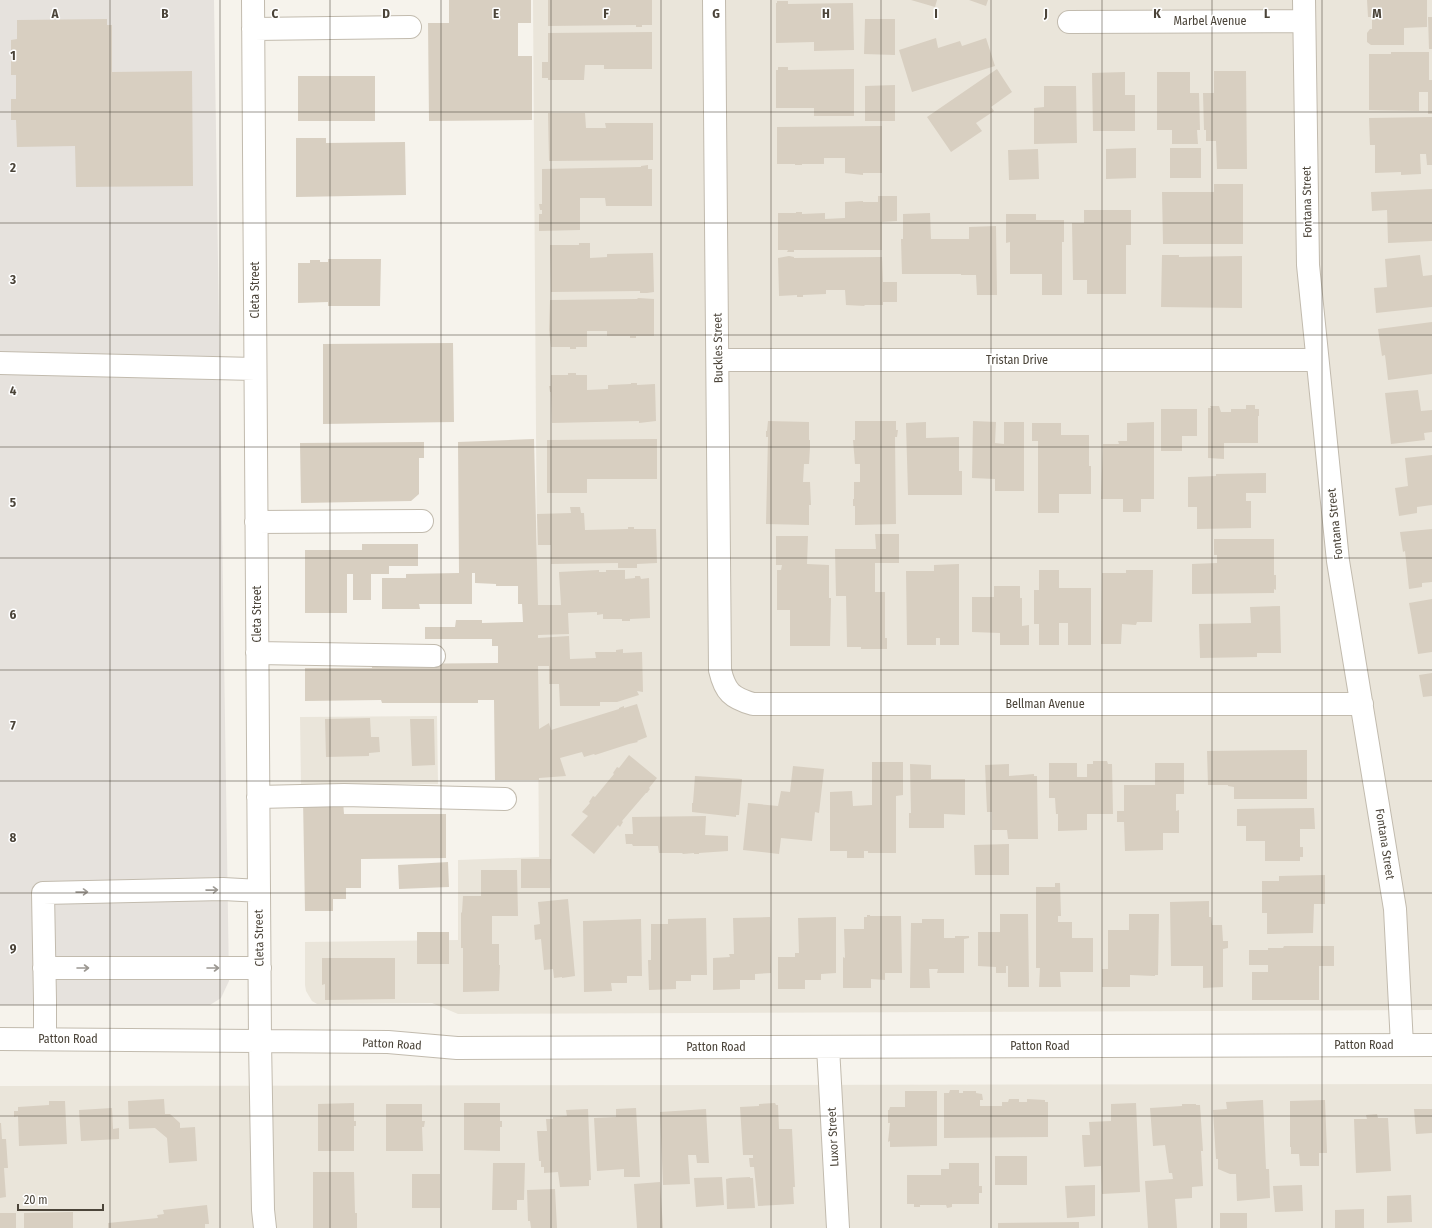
<svg xmlns="http://www.w3.org/2000/svg" width="1432" height="1228" viewBox="0 0 1432 1228" font-family="'Fira Sans Condensed',sans-serif">
  <style>
    .residential { fill: #eae5da }
    .industrial { fill: #e6e2dd }
    .building { fill: #d8cfc1 }
    .lines { fill: none; stroke-linecap: round; stroke-linejoin: round }
    .minor-casing { stroke: #c2bbae; stroke-width: 24 }
    .minor { stroke: #fff; stroke-width: 22 }
    .oneway { stroke: #9c9892 }
    .grid { fill: none; stroke: #4b4439; stroke-width: 1; stroke-opacity: 0.55 }
    .labels { text-anchor: middle; dominant-baseline: central; stroke-width: 3; stroke-linejoin: round; paint-order: stroke }
    .street-label { font-size: 12px; fill: #4b4439; stroke: #fff }
    .grid-label { font-size: 13px; text-anchor: middle; font-weight: bold; fill: #4b4439; stroke: #fff; stroke-width: 3; stroke-linejoin: round; paint-order: stroke }
  </style>
  <rect width="100%" height="100%" fill="#f6f3ec"/>
  <!-- residential -->
  <path class="residential" d="M533,0H1432V1010L458,1014L432,1003L317,1004L312,1001L306,991L305,985V942L458,940V860L539,857Z
    M437,716L438,784H301L300,717Z
    M1432,1084V1228H0V1086Z"/>
  <!-- industrial -->
  <path class="industrial" d="M0,0H214L229,981L221,998L210,1005H0Z"/>
  <!-- building -->
  <path class="building" d="M449,0H531V23H518V56H532V120L429,121L428,23H449Z
    M548,0H652V25H642V27H636V25L548,26Z
    M911,0H937L935,7Z
    M969,0H988L986,6Z
    M1367,0H1427V27L1404,28V45H1371L1367,42V33L1370,29H1372V17H1368Z
    M777,1H788V4L853,3L854,50L814,51V42L776,43V3H777Z
    M1428,17H1432V49H1429Z
    M107,19V25H112V72L192,71L193,186L76,187L75,146L17,147L16,120H11V99H16V75H11V40L17,39V20Z
    M865,19H895V55L864,54Z
    M652,32V69H604V65H585L584,80H548V78H542V62H548V33Z
    M936,38L938,48L960,41L962,46L986,38L995,66L912,92L899,50Z
    M1391,52H1429V80H1432V114H1428V92H1419V111L1369,110V54H1391Z
    M778,67H788V70L854,69V116H814V108H776V70H778Z
    M997,69L1012,92L991,107L994,111L976,123L982,131L951,152L927,117Z
    M1214,71H1246L1247,169H1217L1216,141H1206V130H1204L1203,93H1214Z
    M1125,72V95H1135V131H1093L1092,73Z
    M1157,72H1190V93H1199L1200,130H1197L1198,144H1172V130H1157Z
    M298,76H375V121H298Z
    M895,85V121H865V86Z
    M1044,86H1076L1077,143L1034,144V108L1044,107Z
    M548,113H585L586,128H606L605,123H653V160L549,161Z
    M1432,117V165H1427L1426,154H1420L1421,174L1401,175V172L1375,173V145H1370L1369,118Z
    M882,126V173H863V175L845,173V158H824V164H802V165H795V164H777V127Z
    M296,138H326V143L405,142L406,195L296,197Z
    M1136,148V178L1106,179V149Z
    M1170,148H1201V178H1170Z
    M1038,149L1039,179L1009,180L1008,150Z
    M648,165V169H652V206H606L605,198H580V230L539,231V214H542V210H540L539,204H542V169L641,167V166Z
    M1214,184H1243V244H1163L1162,192H1214Z
    M1432,189V241L1388,243L1387,210L1372,211L1371,192Z
    M878,196H897V221L882,222V250H794V252H787L788,250H778V213H796V212H802V214L825,213V219L845,218V202L863,201V202H878Z
    M1084,210H1131V245H1126V294H1087V280H1073L1072,223H1084Z
    M930,213L931,239H969V227L996,226L997,295H977L976,275H961V274H902L901,239H903V214Z
    M1006,214H1036V220H1064V242H1062V295H1042V274H1010V242L1006,243Z
    M579,243H590V258L607,257V254L653,253L654,292L647,293H640V291L551,292L550,245H579Z
    M1162,255H1179V257L1242,256V308L1161,307Z
    M1420,255L1423,276L1432,275V307L1376,313L1374,288L1387,287L1385,259Z
    M789,256L794,257V258L882,257L883,282H897V302H883V305H864L865,306L846,305L845,290H826V294L803,295V297H797V295L779,296L778,258Z
    M328,259H381L380,306H328V302L298,303V263H310V260H320V262H328Z
    M638,298L654,299V336H636V338H630V336H607V331H587V347H576V349H570V347H551L549,330L550,300L637,299Z
    M1432,322V374L1388,380L1385,355L1382,356L1378,329Z
    M453,343L454,422L323,424V344Z
    M568,373H576V375H587V390L608,389V385L631,384V383H637V385L655,384L656,421L639,423V421L552,423L551,392H550L549,386H551V375H568Z
    M1418,390L1421,411L1432,410V432L1424,433L1425,440L1391,444L1385,393Z
    M1246,405H1255V409H1259V416H1258V443H1224V459L1208,458V408H1211L1210,406H1219L1221,412H1231V409H1246Z
    M1161,409H1197V436H1182V451H1161Z
    M768,421L809,422V440H810V447L809,464H804L803,482H810L811,505H809V525L766,524L768,437H766V431H767Z
    M855,421H896V430H898L897,437H895L896,524L855,525V506H853V499H854V482H860V464H855L853,440H855Z
    M973,421L996,422L995,443L1004,444V422H1024V491H995V479L972,478Z
    M926,422V438L959,437V471H962V495H908L906,423Z
    M1154,422V499H1141V512H1123V499H1101L1103,444H1119L1118,441H1127V423Z
    M1032,423H1061V435H1089V466H1091V494H1059V513H1038V441H1032Z
    M534,439L538,605H561L559,572L599,570V572H606V570H625V579L635,578V576H640L641,579L649,578L650,618L630,619V621H622V619H603V614L597,615V612L568,613L569,634L538,635V638L569,636L570,659L596,658L595,652H616V650L623,649V653L642,652L643,692L637,691L639,695L617,702H600V706H560L559,684H549V666H538L539,729L549,723L551,730L619,709V708L624,706V708L637,704L647,737L637,741L638,742L629,744L595,755L594,754L584,757L582,752L560,758L566,776L539,778V780H495L494,700H478V703H382L381,700L305,701V668H372V659L384,664L498,663V646H492V639H425V627H455L456,620H482V623L523,622L522,604H518V586H496V584L475,583V573H472V604H419L420,609H382V578H406V574L459,573L458,442Z
    M657,439V479H587V493H547V440Z
    M424,442V458H419V494L411,501L301,503L300,443Z
    M1432,455V505L1417,507V513L1399,516L1395,488L1408,486L1405,458Z
    M1266,473V493H1246V501H1251V528L1197,529V507H1188V477L1216,476V474Z
    M570,507H580L581,513H584L585,530L628,529V527H634V529H656L657,563L637,564V568H618V563L551,564V545H538L537,514L571,513Z
    M1432,529V582L1422,583V587L1409,589L1405,551L1403,552L1400,532Z
    M875,534H899V563H875V592H885V638H887V649H861V647H847L846,596H836L835,549H876Z
    M776,536H808L807,564L829,565V598H831L830,646H790V610H777V570H781L782,565H776Z
    M1214,539H1274V575H1276V590L1274,589V593L1192,594V564L1217,563V555H1214Z
    M362,544H418V566H389V574H371V600H353V574H347V613H305V550H362Z
    M959,564V645H940V638H936V645H907L906,571H934V565Z
    M1039,570H1059V588H1091V645H1068V623H1059V645H1039V624H1034V590H1039Z
    M1126,570H1153L1152,622H1137L1136,625L1122,624L1121,644H1101L1102,573H1126Z
    M994,586H1020V598H1022V626L1029,625V645H1000V633L972,632V597H994Z
    M1432,599V652L1418,654L1409,603Z
    M1280,606L1281,653H1257V657L1200,658L1199,624L1251,623L1250,607Z
    M1432,673V696L1423,697L1419,675Z
    M370,718L371,737H379L380,752L369,753V756L326,757L325,719Z
    M410,719H434L435,765L412,766Z
    M1307,750V799H1234V787L1228,786V785H1208L1207,751Z
    M629,755L657,778L649,788L650,789L647,793H646L622,821L623,822L620,827L618,825L594,854L571,835L588,816L582,812L590,803L589,802L593,796L595,797L614,774L613,773L617,767L619,768Z
    M1093,761H1107L1108,764H1112L1113,814H1087V830L1058,831V814H1056L1055,798H1049V763H1077V777H1087V764H1093Z
    M872,762H903V795L896,796V853H868V851H864V858H847V851H830V792L852,791L853,806L872,805Z
    M1155,763H1184V794H1176V811L1179,810V833H1163V850L1125,851L1124,822H1117V811H1124V785H1155Z
    M910,764L931,765V779H965V815L944,814V828H909V813H911Z
    M1009,764V776L1034,774V776H1037L1038,839H1008L1007,830H992V812H987L985,765Z
    M793,766L824,769L819,813L815,812L812,841L781,838L779,854L743,850L748,803L778,806L781,791L790,792Z
    M695,776L742,779L739,815H736V817L692,812V803H693Z
    M303,799L343,801L344,814H446V858L361,859V888H346V899H333V911H305Z
    M1314,808L1315,829H1300V847H1303V857H1300V861H1265V841H1246V826H1237V809Z
    M706,816L705,835L728,836V851L699,853V854H694V853L683,854L682,853H659L658,846H633L632,844H626L625,834H633L632,817Z
    M1009,844V875H975L974,845Z
    M521,859H551L550,888H521Z
    M448,862L449,887L399,889L398,865Z
    M481,870H517L518,916H492V944H499V965H500L499,991L463,992V948H461V913L462,912L463,896H481Z
    M1325,875V904H1314L1313,933L1267,934V913H1262V881H1279V876Z
    M1055,883H1060L1061,916H1058V922H1072V938H1093V972H1060L1061,987H1039L1040,968H1036V887H1055Z
    M568,899L575,976L562,978V977L554,978L553,969L544,970L541,939L535,940L534,925L540,924L538,902Z
    M1209,901V917H1211L1212,925H1222L1223,941H1228V948L1223,949V987L1203,988V966H1171L1170,902Z
    M1000,914H1028L1029,987H1008V966H1006V973H996V967L978,966V932H1000Z
    M1129,914H1159L1158,975H1155V976L1130,975V987H1102V969H1108V930H1129Z
    M867,915H870V916H901L902,973H885V980L871,979V988H843V957L845,958L844,929H864V917H867Z
    M770,917L771,973L755,974V980H740V989L713,990V958L730,957L729,954H734L733,918Z
    M836,917V973L821,974V980H805V989H778V957H795V953H799L798,918Z
    M706,918L707,975H691V981H676V989L649,990L648,960H651V924H668V919Z
    M641,919L642,976H627V983H611L612,991L584,992L583,921Z
    M922,919H944V938H955V936H969V938L964,939V973H937L938,969H929L930,988H910L911,923H922Z
    M417,932H449V964H417Z
    M1284,946H1334V966H1319V1000H1252V972H1268V965H1249V950H1268V948H1283Z
    M322,958H395V999L325,1000V984L322,985Z
    M950,1090H959V1093H963V1091H976V1093L982,1094L983,1100H980V1106H1002V1102H1008L1009,1099H1019V1102H1027V1099L1045,1100V1102H1048V1137L944,1138V1093H949Z
    M905,1091H937V1146L890,1147V1141L888,1142L890,1123H888V1110H889L890,1107H905Z
    M164,1099L165,1114H170L180,1123V1128L195,1127L197,1161L169,1163L167,1138L155,1128L129,1129L128,1101Z
    M1263,1100L1266,1169H1269L1270,1198L1237,1201L1236,1174H1230L1218,1169V1159H1216L1213,1110L1227,1109L1226,1102Z
    M1325,1100L1327,1153H1319V1166H1300L1299,1154H1291V1147H1290V1101Z
    M49,1101H65L67,1144L19,1146L18,1116L14,1117V1111H18V1107L49,1105Z
    M354,1103V1121H356V1126H354V1151H318V1104Z
    M464,1103H500V1121H502V1127H500V1151L464,1150Z
    M775,1103L776,1105H778L779,1129H792L795,1187H793L794,1204L758,1206L754,1167H750L749,1158H753V1155H743L740,1107L759,1106V1104Z
    M1136,1103L1140,1192L1102,1194L1101,1166L1084,1167L1082,1135H1090L1089,1122L1111,1121V1104Z
    M386,1104H422V1121H425L424,1127H422L423,1151H386Z
    M1182,1104H1196V1105H1200L1203,1151H1201L1203,1186L1192,1187V1198L1175,1199L1177,1228H1148L1145,1181L1173,1179L1172,1173H1169L1165,1145L1153,1146L1150,1108L1182,1106Z
    M112,1108L113,1129L119,1128V1139L81,1141L79,1110Z
    M636,1108L640,1177H624V1169L597,1171L594,1118L616,1117V1109Z
    M588,1109L591,1180H589V1186L560,1187L558,1172L544,1173V1167H541V1161H539L537,1131H547L546,1119H553V1117L567,1116L566,1110Z
    M706,1109L709,1163H697L696,1155H688L690,1184L663,1185L660,1112Z
    M1414,1109H1432V1133L1416,1134Z
    M1377,1114L1378,1118H1388L1391,1171L1356,1173L1354,1119H1367L1366,1115Z
    M0,1123H1L2,1139H6L8,1168H4L6,1197L0,1198Z
    M995,1156H1027V1185H995Z
    M493,1163H525L524,1200H517V1210H492Z
    M949,1163H979V1186H982V1193H979V1204H952V1207L947,1208L946,1205H920V1207H914V1204H907V1175H941V1169H949Z
    M313,1172H354L355,1213H357V1228H313Z
    M412,1174H440V1208H412Z
    M722,1177L724,1205L696,1207L694,1178Z
    M750,1177V1178H753L755,1208L727,1209L726,1179L730,1178Z
    M660,1182L663,1228H637L634,1184Z
    M1095,1185V1216L1067,1218L1065,1186Z
    M1302,1185L1303,1211L1275,1212L1273,1186Z
    M555,1189L557,1228H531L530,1221H528L527,1190Z
    M1411,1195L1412,1222L1387,1223V1196Z
    M207,1205L209,1224H205V1228H108V1223L158,1218L157,1215L164,1214L163,1210Z
    M1364,1209V1228H1335V1210Z
    M73,1212V1228H24V1213Z
    M0,1213H16V1228H0Z
    M1220,1213H1247V1228H1220Z
    M1079,1222V1228H998V1223Z"/>
  <g class="lines">
    <defs>
      <path id="minor" d="M253,0L260,1041L263,1210L265,1228
        M714,0L720,670C725,692 732,698 753,704H1362
        M1304,0L1308,265L1338,561L1395,909L1402,1045
        M1069,22L1304,21
        M253,29L410,27
        M718,360H1317
        M0,363L255,369
        M256,522L422,521
        M257,653L434,656
        M258,797L344,795L505,799
        M44,968H260
        M45,1038V1000L43,893L223,889L259,891
        M0,1039L388,1042L457,1048L1432,1045
        M828,1047L838,1228"/>
    </defs>
    <!-- minor casing -->
    <use href="#minor" class="minor-casing"/>
    <!-- minor -->
    <use href="#minor" class="minor"/>
  </g>
  <!-- one-way arrows -->
  <defs><path id="oneway-shaft" d="M-6 0H5M1.5-3L5.5 0L1.5 3" fill="none" stroke-width="1.6" stroke-linecap="round" stroke-linejoin="round"/></defs>
  <g class="oneway">
    <use href="#oneway-shaft" transform="translate(212 890) rotate(-1)"/>
    <use href="#oneway-shaft" transform="translate(82 892) rotate(-1)"/>
    <use href="#oneway-shaft" transform="translate(83 968)"/>
    <use href="#oneway-shaft" transform="translate(213 968)"/>
  </g>
  <!-- grid -->
  <path class="grid" d="M110,0V1228M220,0V1228M330,0V1228M441,0V1228M551,0V1228M661,0V1228M771,0V1228M881,0V1228M991,0V1228M1102,0V1228M1212,0V1228M1322,0V1228M0,112H1432M0,223H1432M0,335H1432M0,447H1432M0,558H1432M0,670H1432M0,781H1432M0,893H1432M0,1005H1432M0,1116H1432"/>
  <g class="labels">
    <!-- street labels -->
    <g class="street-label">
      <text x="1210" y="21">Marbel Avenue</text>
      <text transform="translate(1307 202) rotate(-91)">Fontana Street</text>
      <text transform="translate(255 290) rotate(-90)">Cleta Street</text>
      <text transform="translate(718 348) rotate(-91)">Buckles Street</text>
      <text x="1017" y="360">Tristan Drive</text>
      <text transform="translate(1335 524) rotate(-96)">Fontana Street</text>
      <text transform="translate(257 614) rotate(-90)">Cleta Street</text>
      <text x="1045" y="704">Bellman Avenue</text>
      <text transform="translate(1385 844) rotate(81)">Fontana Street</text>
      <text transform="translate(259 938) rotate(-91)">Cleta Street</text>
      <text x="68" y="1039">Patton Road</text>
      <text transform="translate(392 1044) rotate(3)">Patton Road</text>
      <text x="1364" y="1045">Patton Road</text>
      <text x="1040" y="1046">Patton Road</text>
      <text x="716" y="1047">Patton Road</text>
      <text transform="translate(833 1137) rotate(-93)">Luxor Street</text>
    </g>
  </g>
  <g class="grid-label">
    <text x="55" y="18">A</text>
    <text x="165" y="18">B</text>
    <text x="275" y="18">C</text>
    <text x="386" y="18">D</text>
    <text x="496" y="18">E</text>
    <text x="606" y="18">F</text>
    <text x="716" y="18">G</text>
    <text x="826" y="18">H</text>
    <text x="936" y="18">I</text>
    <text x="1046" y="18">J</text>
    <text x="1157" y="18">K</text>
    <text x="1267" y="18">L</text>
    <text x="1377" y="18">M</text>
    <text x="13" y="60">1</text>
    <text x="13" y="172">2</text>
    <text x="13" y="284">3</text>
    <text x="13" y="395">4</text>
    <text x="13" y="507">5</text>
    <text x="13" y="619">6</text>
    <text x="13" y="730">7</text>
    <text x="13" y="842">8</text>
    <text x="13" y="953">9</text>
  </g>
  <!-- scale -->
  <path d="M18 1204v6h85v-6" fill="none" stroke="#4b4439" stroke-width="2"/>
  <text x="24" y="1204" font-size="12" fill="#4b4439" stroke="#ffffff" stroke-width="3" paint-order="stroke">20 m</text>
</svg>
